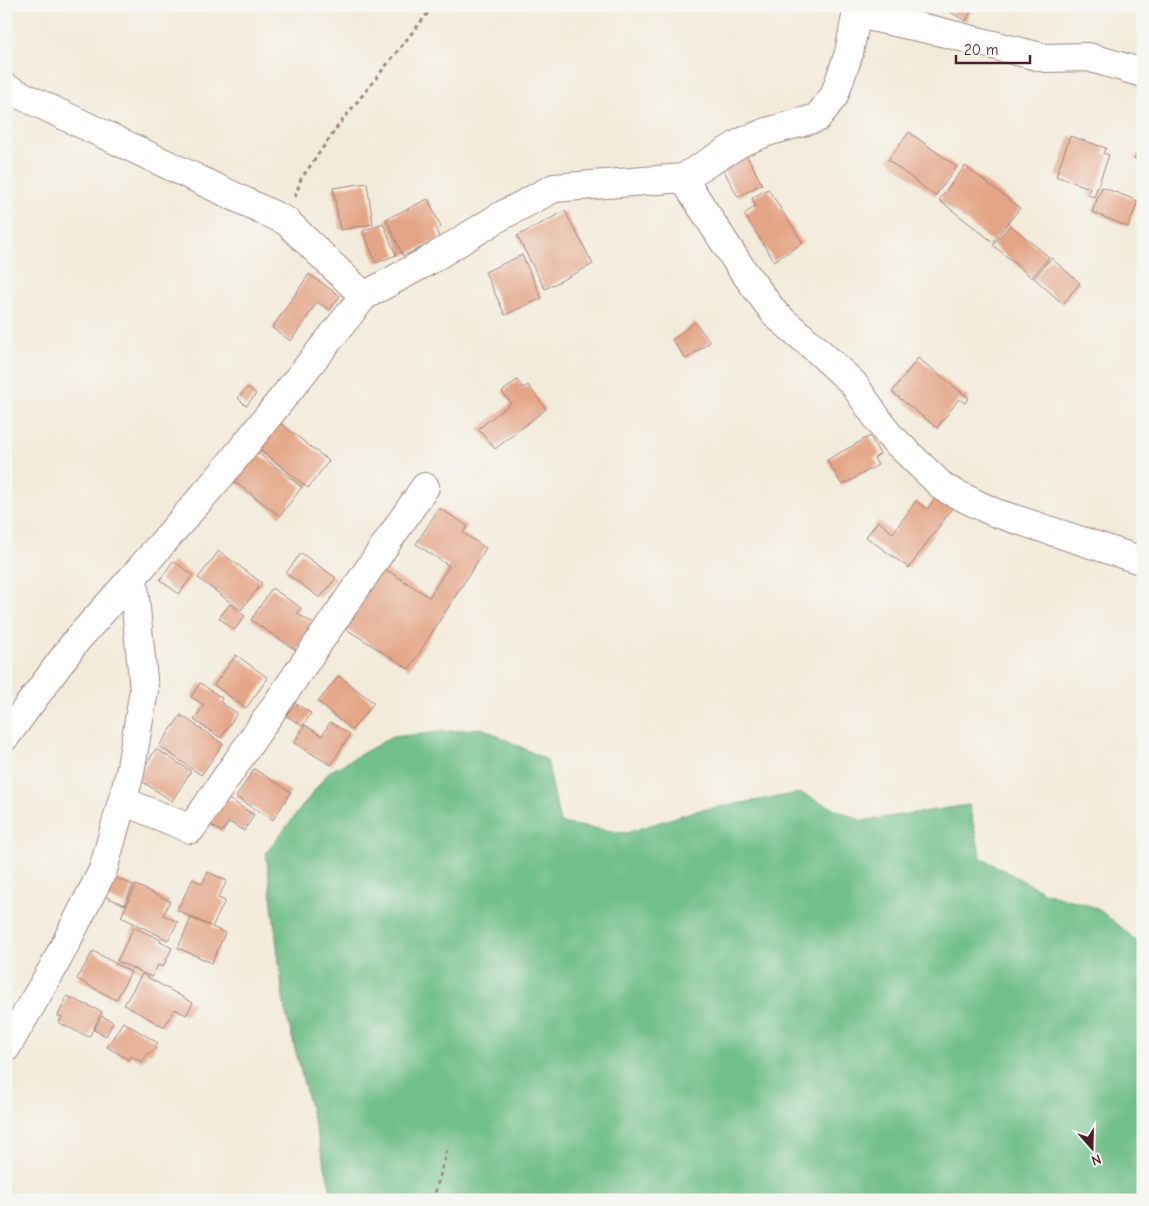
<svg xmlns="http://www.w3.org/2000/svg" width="1149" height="1206" viewBox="0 0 1149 1206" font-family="'Comic Neue',sans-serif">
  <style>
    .forest { fill: #71bf89; stroke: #5e6f5a }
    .building { fill: #e4a586 }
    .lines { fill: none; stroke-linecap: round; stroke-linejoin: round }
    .minor-casing { stroke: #9e8582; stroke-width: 30 }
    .path { stroke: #9e8582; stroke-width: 3; stroke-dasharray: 4 4; stroke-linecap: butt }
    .minor { stroke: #fff; stroke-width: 28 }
  </style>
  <rect width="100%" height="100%" fill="#f6f6f2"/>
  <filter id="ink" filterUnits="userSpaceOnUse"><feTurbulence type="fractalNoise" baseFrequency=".02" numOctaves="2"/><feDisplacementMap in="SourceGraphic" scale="10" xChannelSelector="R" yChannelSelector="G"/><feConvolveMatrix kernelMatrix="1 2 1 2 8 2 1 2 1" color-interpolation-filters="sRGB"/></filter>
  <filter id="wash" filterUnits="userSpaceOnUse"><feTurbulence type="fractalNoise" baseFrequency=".0096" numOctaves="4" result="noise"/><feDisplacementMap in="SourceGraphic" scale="20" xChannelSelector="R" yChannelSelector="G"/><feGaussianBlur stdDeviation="1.12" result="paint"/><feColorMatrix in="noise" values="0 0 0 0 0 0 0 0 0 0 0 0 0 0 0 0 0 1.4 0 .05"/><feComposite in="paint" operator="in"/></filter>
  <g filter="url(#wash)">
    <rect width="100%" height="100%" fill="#f3ebda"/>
    <!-- forest -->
    <path class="forest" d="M482,728L547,760L560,823L626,833L695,811L800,793L862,821L969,805L981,858L1044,892L1097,908L1143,946V1200H334L333,1198L284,1005L266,853L329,772L392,737Z"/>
    <g id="blocks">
      <!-- building -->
      <path class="building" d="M953,6H974L966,21L950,12Z
        M909,132L957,167L935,196L888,160Z
        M1070,136L1106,148L1103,153L1109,155L1094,197L1087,195L1090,188L1056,176Z
        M1143,148V165L1134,158Z
        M747,156L762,184L738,197L723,169Z
        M965,166L1020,208L993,242L939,200Z
        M367,183L373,224L340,230L333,188Z
        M1102,187L1138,201L1128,227L1092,212Z
        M768,189L803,243L774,261L744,214L756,206L752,198Z
        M428,199L441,227L436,230L440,239L403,256L386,219Z
        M565,211L593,264L545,289L517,236Z
        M383,223L396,255L376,263L363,231Z
        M1010,225L1049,257L1032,278L993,245Z
        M522,255L542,298L505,315L485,272Z
        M1051,258L1080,283L1063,304L1034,278Z
        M309,274L340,296L330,310L317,302L291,341L272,328Z
        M695,322L710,342L686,359L672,340Z
        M918,358L969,398L965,403L959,399L937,428L892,392Z
        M517,380L523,388L528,385L546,409L495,449L478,429L511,403L502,392Z
        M248,387L256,394L246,406L238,398Z
        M280,423L329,461L308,488L259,449Z
        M870,436L880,454L874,458L878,465L842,485L827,460Z
        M255,451L302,487L280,516L232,480Z
        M937,495L953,507L909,568L866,537L878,521L893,533L916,501L927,509Z
        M439,508L468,526L463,533L486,548L409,669L343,627L382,567L429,597L449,566L416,544Z
        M219,551L262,583L241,610L198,578Z
        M301,553L336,578L320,598L286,573Z
        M173,561L193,575L179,594L160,580Z
        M272,588L301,608L297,613L315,625L297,651L251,620Z
        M230,604L245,616L234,630L219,618Z
        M236,655L268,678L246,708L214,685Z
        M339,676L374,703L352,730L318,702Z
        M200,683L222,698L220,702L237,713L221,738L194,720L204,705L191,697Z
        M293,702L311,713L303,726L285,715Z
        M181,715L223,744L201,775L159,746Z
        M330,722L350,734L331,765L294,743L305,725L322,736Z
        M156,749L191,771L172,801L137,778Z
        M254,769L291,792L273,820L236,797Z
        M224,796L254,815L244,831L229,822L222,832L207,823Z
        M208,872L227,881L218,898L225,901L212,927L225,933L212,963L178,948L191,918L210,926L177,910L193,879L202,884Z
        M112,876L133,885L125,905L104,896Z
        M136,885L170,901L163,915L178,922L168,940L121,917Z
        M134,927L161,940L160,942L172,948L163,967L158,965L152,977L117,961Z
        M93,951L131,972L116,1000L77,979Z
        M142,974L193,1003L186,1015L175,1009L164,1027L124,1005Z
        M67,996L102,1012L89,1037L59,1023L62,1017L58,1016Z
        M102,1016L113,1022L106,1036L94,1030Z
        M123,1022L158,1043L151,1054L149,1052L142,1062L131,1056L129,1060L107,1047Z"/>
    </g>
  </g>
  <g filter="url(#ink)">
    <use href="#blocks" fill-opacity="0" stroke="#9e8582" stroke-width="1"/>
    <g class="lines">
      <defs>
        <path id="minor" d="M857,14L937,31L1045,58L1088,57L1143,73
          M6,88L286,221L364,296
          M683,178L741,268L776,315L816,349L853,383L888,434L944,488L993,512L1143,561
          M6,736L76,641L133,577L222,474L364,296L428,261L501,216L554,188L683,178L742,142L767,132L817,118L834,96L849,53L858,6
          M123,801L191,829L425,487
          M6,1048L53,968L103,870L130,773L144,690L133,577"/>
      </defs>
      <!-- minor casing -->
      <use href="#minor" class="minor-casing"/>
      <!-- path -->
      <path class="path" d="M295,197L301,179L338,126L427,14L431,6
        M433,1200L447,1150"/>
      <!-- minor -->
      <use href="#minor" class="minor"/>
    </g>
  </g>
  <!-- margin -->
  <rect width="1149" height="1206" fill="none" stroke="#f6f6f2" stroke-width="25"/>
  <!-- north arrow -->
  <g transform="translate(1092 1148) rotate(160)" stroke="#f6f6f2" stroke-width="4" paint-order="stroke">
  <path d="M0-4L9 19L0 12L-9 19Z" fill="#4a1f2b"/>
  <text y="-8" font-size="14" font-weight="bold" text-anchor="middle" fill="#4a1f2b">N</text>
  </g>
  <!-- scale -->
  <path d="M956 55v8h74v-8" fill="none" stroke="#4a1f2b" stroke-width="2.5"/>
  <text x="964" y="55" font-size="15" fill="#4a1f2b" stroke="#f6f6f2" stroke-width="4" paint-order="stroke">20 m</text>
</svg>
